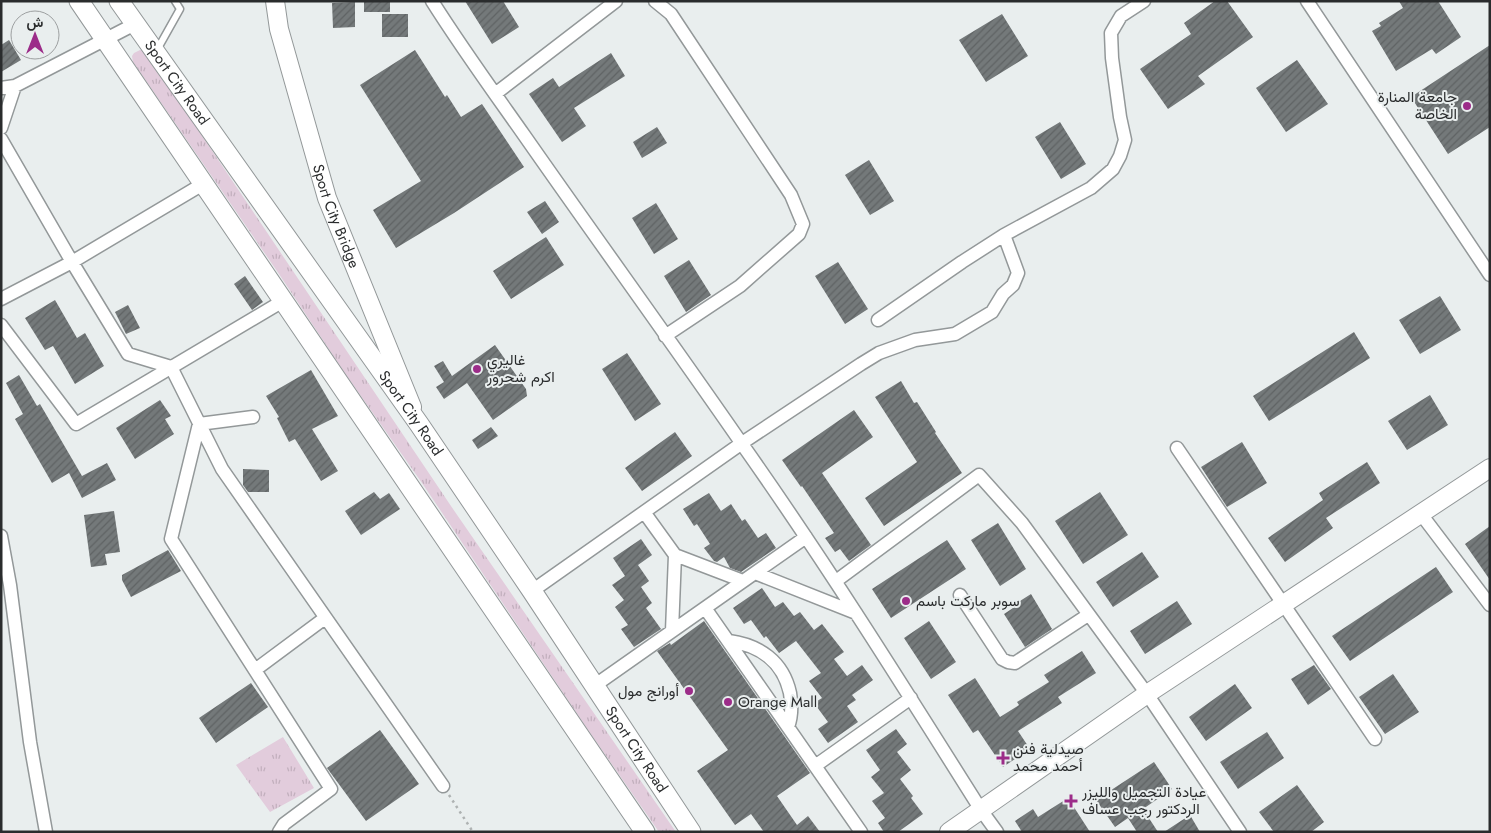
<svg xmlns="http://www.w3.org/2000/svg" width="1491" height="833" viewBox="0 0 1491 833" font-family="Jost,Vazirmatn,sans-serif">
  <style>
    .grass { fill: url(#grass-tufts) }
    .building { fill: url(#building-hatch) }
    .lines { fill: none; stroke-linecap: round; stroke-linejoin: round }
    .lane-casing { stroke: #939899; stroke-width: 9 }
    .street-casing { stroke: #939899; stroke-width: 15 }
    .secondary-casing { stroke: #939899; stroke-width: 20 }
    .primary-casing { stroke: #939899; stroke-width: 21 }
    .path { stroke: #aeb2b2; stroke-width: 2.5; stroke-dasharray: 2.5 4; stroke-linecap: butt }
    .lane { stroke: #fff; stroke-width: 6 }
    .street { stroke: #fff; stroke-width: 12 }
    .secondary { stroke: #fff; stroke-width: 18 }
    .primary { stroke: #fff; stroke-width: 19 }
    .poi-dot { fill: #9c2c89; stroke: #e9eeee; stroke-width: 2 }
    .labels { text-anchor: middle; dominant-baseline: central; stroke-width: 4; stroke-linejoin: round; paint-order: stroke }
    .street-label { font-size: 15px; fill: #2a2c2d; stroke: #e9eeee }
    .poi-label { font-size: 15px; fill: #2a2c2d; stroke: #e9eeee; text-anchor: start }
  </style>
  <defs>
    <pattern id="grass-tufts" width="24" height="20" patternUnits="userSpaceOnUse" patternTransform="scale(1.25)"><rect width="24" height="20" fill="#e2ccdc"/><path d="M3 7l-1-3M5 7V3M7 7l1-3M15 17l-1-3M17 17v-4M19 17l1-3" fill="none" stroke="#c2afbd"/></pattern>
    <pattern id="building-hatch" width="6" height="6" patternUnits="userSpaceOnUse" patternTransform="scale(1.25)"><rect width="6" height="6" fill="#74797a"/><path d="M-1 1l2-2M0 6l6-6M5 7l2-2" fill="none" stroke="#5f6364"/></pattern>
  </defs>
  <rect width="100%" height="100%" fill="#e9eeee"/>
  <!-- grass -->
  <path class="grass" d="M140,50L145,51L453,509L676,832H659L588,730L422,483L344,372L279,274L133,62L132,56L134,53Z
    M283,737L314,788L270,812L236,765Z"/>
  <!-- building -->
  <path class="building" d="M364,1H390V12H364Z
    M465,1H503L519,27L492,44Z
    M1215,1H1227L1253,37L1198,76L1205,84L1168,109L1140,69L1191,34L1184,23Z
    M1399,1H1438L1461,37L1436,54L1432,49L1396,71L1372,31L1381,26L1379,23L1403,8Z
    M355,2V27L333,28L332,3Z
    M382,14H408V37H382Z
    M1002,14L1028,56L986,82L959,40Z
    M9,40L21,60L1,72V45Z
    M1490,45V127L1448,154L1411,97Z
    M415,50L445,97L447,95L461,117L482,104L524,167L454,213L396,248L373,210L421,181L360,85Z
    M611,53L625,76L574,108L586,126L562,142L529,94L553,78L559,87Z
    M1297,60L1328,104L1286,132L1256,88Z
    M1060,122L1086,164L1061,179L1035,137Z
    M657,127L667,143L642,158L633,142Z
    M869,160L894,201L870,215L845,175Z
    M545,201L559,222L542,234L527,212Z
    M656,203L678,239L654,254L632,218Z
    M546,237L564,265L511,299L493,271Z
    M689,260L711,295L686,312L664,276Z
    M838,262L868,309L845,324L815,276Z
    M245,276L263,302L252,310L234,284Z
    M1440,296L1461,330L1420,354L1399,320Z
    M55,300L77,338L85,333L104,366L75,384L53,346L45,350L25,318Z
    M128,305L140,328L126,334L115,312Z
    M1354,332L1370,358L1269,421L1253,396Z
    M495,345L526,389L527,396L493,420L467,383L444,399L436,387L444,382L434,366L443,361L452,376Z
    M627,353L661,404L635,421L602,369Z
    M311,370L338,416L312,429L338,471L321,481L295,439L289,442L277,418L279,417L266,396Z
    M19,375L37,406L40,404L82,476L107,463L116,480L82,498L69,473L52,483L15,419L23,414L6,383Z
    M901,381L914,403L917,402L936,432L935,433L962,473L884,526L865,498L917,462L875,397Z
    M1430,395L1448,425L1407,450L1388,421Z
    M160,400L171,416L165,419L174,434L135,459L116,428Z
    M854,410L873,437L822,473L871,545L849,561L840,549L835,552L825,538L834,533L802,486L801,487L782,460Z
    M491,427L498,436L478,449L472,440Z
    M675,432L692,456L642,491L625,468Z
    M1242,442L1267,483L1227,507L1201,467Z
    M1367,462L1380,483L1326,518L1333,528L1285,562L1268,538L1323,500L1319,493Z
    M243,469L269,470V492H248L243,485Z
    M374,492L380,499L389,493L400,509L361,535L345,511Z
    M1100,492L1128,535L1083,564L1055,521Z
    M709,493L721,511L731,504L742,521L745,519L758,538L766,533L776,548L741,572L730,568L724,557L717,562L714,561L704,548L710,544L697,524L694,526L683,509Z
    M114,511L120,552L105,554L107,565L91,567L84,515Z
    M998,523L1026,569L1000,586L971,540Z
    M1490,526V580L1465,544Z
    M641,539L652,555L638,565L649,581L641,587L652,603L646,608L661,629L634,647L621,629L628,625L615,607L624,600L612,585L625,576L613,558Z
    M947,540L966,569L891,618L872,589Z
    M168,550L181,571L131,597L122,580V575Z
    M1142,552L1159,577L1113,607L1096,582Z
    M1436,567L1453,592L1350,661L1332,636Z
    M762,588L775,607L783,602L794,616L800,612L814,630L822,624L844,652L834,659L847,676L862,665L873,680L852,695L856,700L847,706L858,722L828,743L818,729L828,722L814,703L822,698L809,681L821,673L796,641L779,653L766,636L764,638L751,620L744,624L733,608Z
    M1031,594L1052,629L1025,647L1004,614L1013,608L1012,606Z
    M1177,601L1192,624L1145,654L1130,631Z
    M704,621L810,773L777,796L797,825L808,816L820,832H764L751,814L735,825L697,771L728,750L657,651L670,643L671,645Z
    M929,621L956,662L931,679L904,638Z
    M1082,651L1096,673L1058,697L1062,703L1018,731L1030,749L1003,767L978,730L973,733L948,695L975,678L1000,717L1019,705L1017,702L1049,682L1044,675Z
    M1314,665L1331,689L1308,705L1291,679Z
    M1393,674L1419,712L1385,734L1359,697Z
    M251,683L268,707L216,743L199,718Z
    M1235,684L1252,708L1206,741L1189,717Z
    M896,729L907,744L897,752L911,770L900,779L913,796L911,798L923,814L898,832H884L878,823L885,818L872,801L884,793L871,777L880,770L866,750Z
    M380,730L419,784L366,821L327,768Z
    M1267,732L1284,758L1238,789L1220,762Z
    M1154,762L1172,789L1143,809L1158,832H1137L1128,818L1115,827L1096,800Z
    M1297,785L1324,822L1311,832H1274L1259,812Z
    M1068,798L1090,832H1022L1015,821L1033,809L1038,817Z
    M1190,815L1200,832H1164Z"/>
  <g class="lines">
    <defs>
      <path id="lane" d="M157,50L180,9L175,1"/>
      <path id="street" d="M432,1C461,47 493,91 524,135C596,238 670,340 742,444C826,563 903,686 981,810L997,832
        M655,1L671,14L791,195L803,224L799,234L740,286L665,336
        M1307,1L1490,275
        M1,88L15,86L135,24
        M495,94L616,1
        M1,128L15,86
        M1,139L72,262L128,354L171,367L222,469L443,786
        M1,299L72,262L203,184
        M878,320L962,262L1004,235L1091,188L1113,169L1120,156L1125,140L1120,117L1112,58L1111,33L1121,16L1144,1
        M1,325L76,424L283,301
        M253,417L199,424L171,539L331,789L284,824L279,832
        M1177,448L1375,739
        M644,512L675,555L743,581
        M1421,514L1490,605
        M1,536L10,585L30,742L46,832
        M755,573L856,613
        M836,581L979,475L1022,523L1147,694L1240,832
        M532,591L742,443L861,364L879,353L915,340L955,334L992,312L1003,294L1013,285L1018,273L1004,235
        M960,595L1002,659L1008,662L1015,663L1088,615
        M705,608L861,832
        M672,631L675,555
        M729,641C759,645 783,661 790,693C792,705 792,716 788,727
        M255,670L325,618
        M594,686L806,537
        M815,766L911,698"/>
      <g id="secondary">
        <path id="s1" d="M275,1L279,29L327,198L412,407"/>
        <path d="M949,832L1147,694L1490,468"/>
      </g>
      <g id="primary">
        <path d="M79,1L645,832"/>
        <path id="s2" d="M119,1L419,424L532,591L691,832"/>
      </g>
    </defs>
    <!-- lane casing -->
    <use href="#lane" class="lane-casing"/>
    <!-- street casing -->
    <use href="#street" class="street-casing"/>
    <!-- secondary casing -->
    <use href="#secondary" class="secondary-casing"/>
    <!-- primary casing -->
    <use href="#primary" class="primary-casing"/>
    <!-- path -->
    <path class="path" d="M449,795L473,832"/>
    <!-- lane -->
    <use href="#lane" class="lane"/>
    <!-- street -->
    <use href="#street" class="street"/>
    <!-- secondary -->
    <use href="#secondary" class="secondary"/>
    <!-- primary -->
    <use href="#primary" class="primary"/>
  </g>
  <!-- markers -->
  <g class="poi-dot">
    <circle cx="1467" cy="106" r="5"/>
    <circle cx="477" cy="369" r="5"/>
    <circle cx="906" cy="601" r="5"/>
    <circle cx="689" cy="691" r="5"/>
    <circle cx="728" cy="702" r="5"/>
    <path d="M1000.5 750.5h5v5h5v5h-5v5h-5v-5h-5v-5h5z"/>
    <path d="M1068.5 793.5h5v5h5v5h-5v5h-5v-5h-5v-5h5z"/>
  </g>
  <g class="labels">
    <!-- street labels -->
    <g class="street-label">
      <text stroke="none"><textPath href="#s2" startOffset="100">Sport City Road</textPath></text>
      <text stroke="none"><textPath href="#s1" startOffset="224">Sport City Bridge</textPath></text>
      <text stroke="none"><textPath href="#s2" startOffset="505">Sport City Road</textPath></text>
      <text stroke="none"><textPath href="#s2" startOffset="910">Sport City Road</textPath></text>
    </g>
    <!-- poi labels -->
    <g class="poi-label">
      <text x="1457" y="97" text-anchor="end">جامعة المنارة<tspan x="1457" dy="17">الخاصة</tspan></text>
      <text x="487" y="360">غاليري<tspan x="487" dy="17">اكرم شحرور</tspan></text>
      <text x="916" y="601">سوبر ماركت باسم</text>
      <text x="679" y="691" text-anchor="end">أورانج مول</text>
      <text x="738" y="702">Orange Mall</text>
      <text x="1013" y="749">صيدلية فنن<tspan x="1013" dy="17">أحمد محمد</tspan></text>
      <text x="1082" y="792">عيادة التجميل والليزر<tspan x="1082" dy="17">الردكتور رجب عساف</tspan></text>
    </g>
  </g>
  <!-- border -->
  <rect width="1491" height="833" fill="none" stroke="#2a2c2d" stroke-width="5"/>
  <!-- north arrow -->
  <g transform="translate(35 35)"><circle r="24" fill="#e9eeee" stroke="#9da0a1"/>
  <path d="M0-4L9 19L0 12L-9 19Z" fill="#9c2c89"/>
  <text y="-8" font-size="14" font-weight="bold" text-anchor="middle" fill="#2a2c2d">ش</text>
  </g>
</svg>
